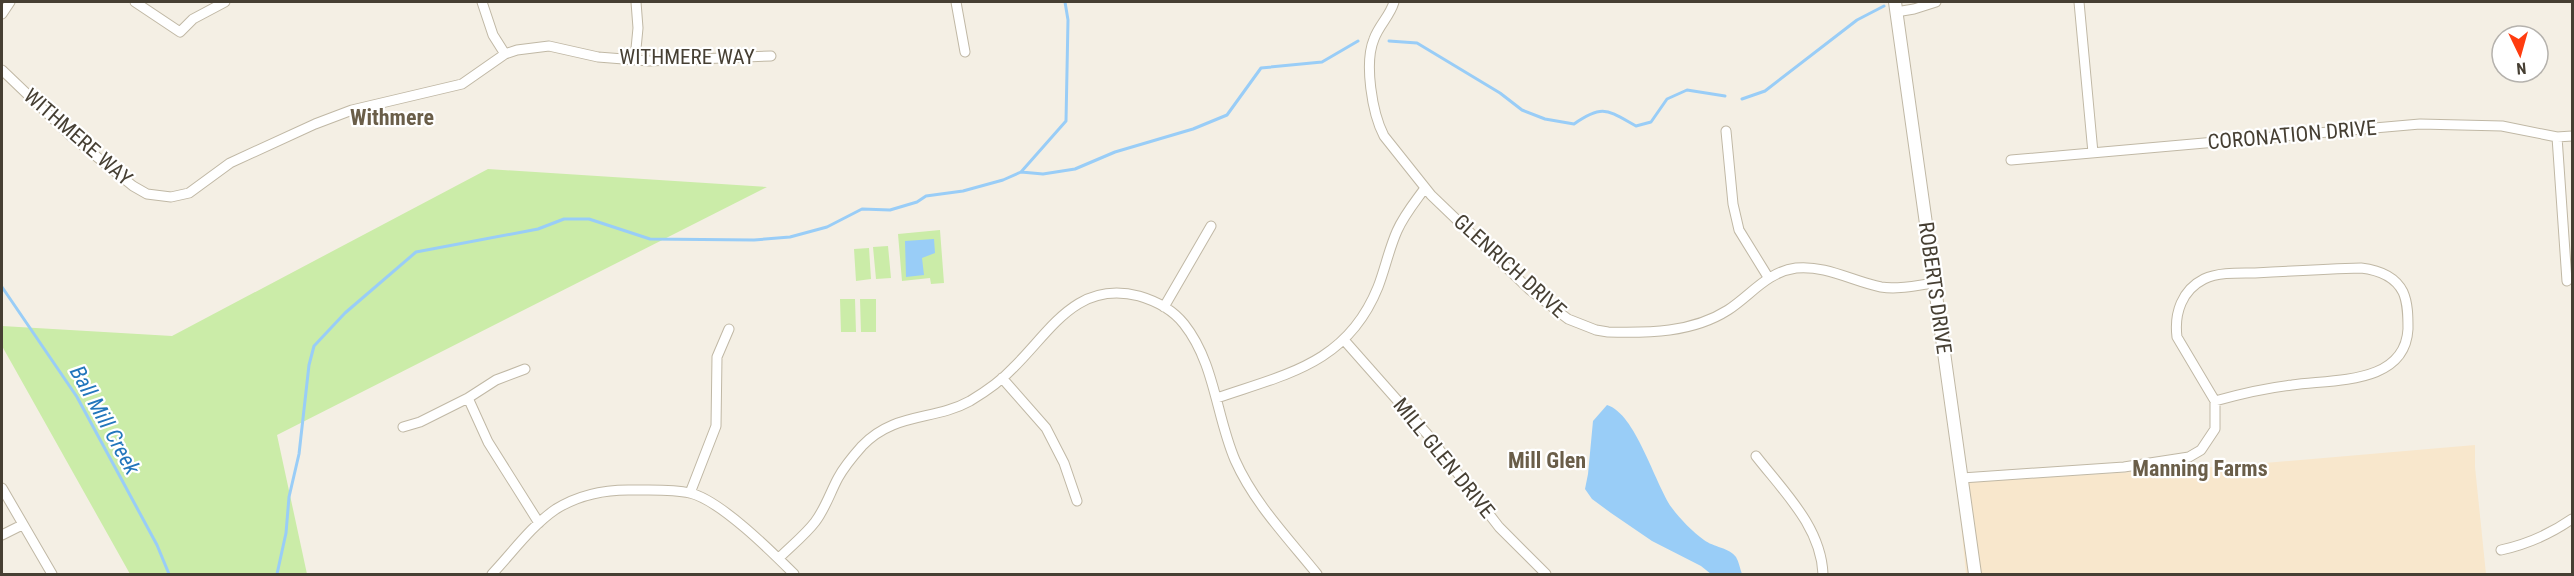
<svg xmlns="http://www.w3.org/2000/svg" width="2574" height="576" viewBox="0 0 2574 576" font-family="'Roboto Condensed',sans-serif">
  <style>
    .commercial { fill: #f8e7cc }
    .green { fill: #cbeca8 }
    .water { fill: #99cdf7 }
    .lines { fill: none; stroke-linecap: round; stroke-linejoin: round }
    .stream { stroke: #99cdf7; stroke-width: 3 }
    .minor-casing { stroke: #c0b8a5; stroke-width: 11 }
    .tertiary-casing { stroke: #c0b8a5; stroke-width: 14 }
    .minor { stroke: #fff; stroke-width: 9 }
    .tertiary { stroke: #fff; stroke-width: 12 }
    .labels { text-anchor: middle; dominant-baseline: central; stroke-width: 4.5; stroke-linejoin: round; paint-order: stroke }
    .street-label { font-size: 21px; fill: #463f33; stroke: #fff }
    .neighbourhood-label { font-size: 22px; font-weight: bold; fill: #6a5e49; stroke: #fff }
    .water-label { font-size: 22px; font-style: italic; fill: #2276bc; stroke: #fff }
  </style>
  <rect width="100%" height="100%" fill="#f4efe4"/>
  <!-- commercial -->
  <path class="commercial" d="M2475,445V467L2486,574H1966L1957,483L2229,466Z"/>
  <!-- green -->
  <path class="green" d="M488,169L767,187L277,435L307,574H130L2,346V326L172,336Z
    M940,230L944,283L931,284L930,278L902,281L898,234Z
    M888,246L891,278L876,279L873,247Z
    M869,248L871,279L856,281L854,249Z
    M840,299H855L856,332H841Z
    M860,299H876V332H861Z"/>
  <!-- water -->
  <path class="water" d="M934,239L935,253L922,258L924,275L906,277L905,241Z
    M1607,405C1636,414 1654,482 1672,508C1680,519 1693,532 1704,540C1713,547 1730,548 1736,557C1739,562 1740,569 1742,574H1711L1701,566L1652,541L1611,513L1592,499L1585,489L1588,474L1593,421Z"/>
  <g class="lines">
    <!-- stream -->
    <path class="stream" d="M1389,41L1417,43L1500,93L1522,110L1545,119L1574,124C1603,104 1607,110 1636,126L1651,122L1667,99L1687,90L1725,96
      M1742,99L1765,91L1857,20L1884,6
      M1021,172L1043,174L1075,169L1115,152L1193,129L1227,115L1261,68L1322,62L1358,41
      M2,287L77,397L157,545L169,574
      M277,574L286,533L289,497L299,454L309,365L314,346L345,313L416,252L538,229L564,219H589L650,239L754,240L790,237L827,227L862,209L890,210L917,202L926,196L963,191L1003,180L1021,172L1066,121L1068,20L1065,2"/>
    <defs>
      <path id="minor" d="M135,2L180,32L193,19L225,2
        M482,2L493,35L505,54
        M956,2L965,52
        M1394,2C1390,16 1379,25 1374,39C1364,63 1372,113 1384,136L1431,195L1530,290L1568,319L1596,330L1608,332C1648,333 1692,333 1728,310C1751,295 1767,272 1796,268C1826,265 1852,281 1881,287C1899,290 1917,285 1935,283
        M2079,2L2093,153
        M1896,12L1914,9L1936,2
        M2,14L10,2
        M635,59L638,28L636,2
        M2,70L71,136L133,186L147,194L171,197L189,193L230,163L315,124L352,110L462,84L505,54L517,50L549,46L598,57L649,61L771,56
        M1726,131L1733,204L1739,230L1768,277
        M2557,137L2567,281
        M2011,160L2420,124L2502,126L2557,137L2572,136
        M2361,268C2378,270 2395,276 2403,292C2408,303 2408,317 2408,329C2405,385 2333,379 2292,385C2265,388 2240,394 2215,401L2177,337C2174,313 2182,290 2204,279C2218,272 2239,273 2255,273C2290,271 2326,269 2361,268Z
        M1164,307L1211,226
        M1344,340L1428,435L1499,527L1546,574
        M1002,378L1046,428L1064,463L1077,501
        M468,398L488,442L539,523
        M1217,398C1286,374 1347,364 1378,287C1385,269 1389,249 1397,231C1404,215 1415,202 1425,188
        M403,427L420,422L468,398L496,380L525,369
        M1756,456C1784,492 1821,527 1823,574
        M1962,478L2124,467L2189,457L2201,450L2215,429V401
        M2,488L52,574
        M690,493L716,426L717,357L729,329
        M2,535L22,525
        M2501,550C2528,544 2549,535 2572,519
        M779,558C791,546 805,535 815,522C825,509 830,493 838,478C844,467 854,455 862,446C894,412 934,421 970,401C985,392 1001,381 1013,368C1051,331 1076,280 1139,296C1156,301 1173,310 1184,324C1215,363 1216,416 1235,460C1254,503 1288,538 1317,574
        M492,574C512,553 531,526 556,509C580,494 607,489 635,490C652,490 673,489 690,493C720,500 772,552 794,574"/>
      <path id="tertiary" d="M1895,2L1975,574"/>
    </defs>
    <!-- minor casing -->
    <use href="#minor" class="minor-casing"/>
    <!-- tertiary casing -->
    <use href="#tertiary" class="tertiary-casing"/>
    <!-- minor -->
    <use href="#minor" class="minor"/>
    <!-- tertiary -->
    <use href="#tertiary" class="tertiary"/>
  </g>
  <g class="labels">
    <!-- street labels -->
    <g class="street-label">
      <text x="687" y="57">WITHMERE WAY</text>
      <text transform="translate(2292 135) rotate(-5)">CORONATION DRIVE</text>
      <text transform="translate(78 137) rotate(41)">WITHMERE WAY</text>
      <text transform="translate(1510 266) rotate(42)">GLENRICH DRIVE</text>
      <text transform="translate(1935 288) rotate(82)">ROBERTS DRIVE</text>
      <text transform="translate(1444 458) rotate(51)">MILL GLEN DRIVE</text>
    </g>
    <!-- neighbourhood labels -->
    <g class="neighbourhood-label">
      <text x="392" y="117">Withmere</text>
      <text x="1547" y="460">Mill Glen</text>
      <text x="2200" y="468">Manning Farms</text>
    </g>
    <!-- water labels -->
    <g class="water-label">
      <text transform="translate(105 420) rotate(61)">Ball Mill Creek</text>
    </g>
  </g>
  <!-- border -->
  <rect width="2574" height="576" fill="none" stroke="#463f33" stroke-width="6"/>
  <!-- north arrow -->
  <g transform="translate(2520 54) rotate(175)"><circle r="28" fill="#ffffff" stroke="#b5b2ad" stroke-width="1.5"/>
  <path d="M0-4.5L10 22L0 15L-10 22Z" fill="#ff3c0f"/>
  <text y="-9" font-size="16" font-weight="bold" text-anchor="middle" fill="#463f33">N</text>
  </g>
</svg>
